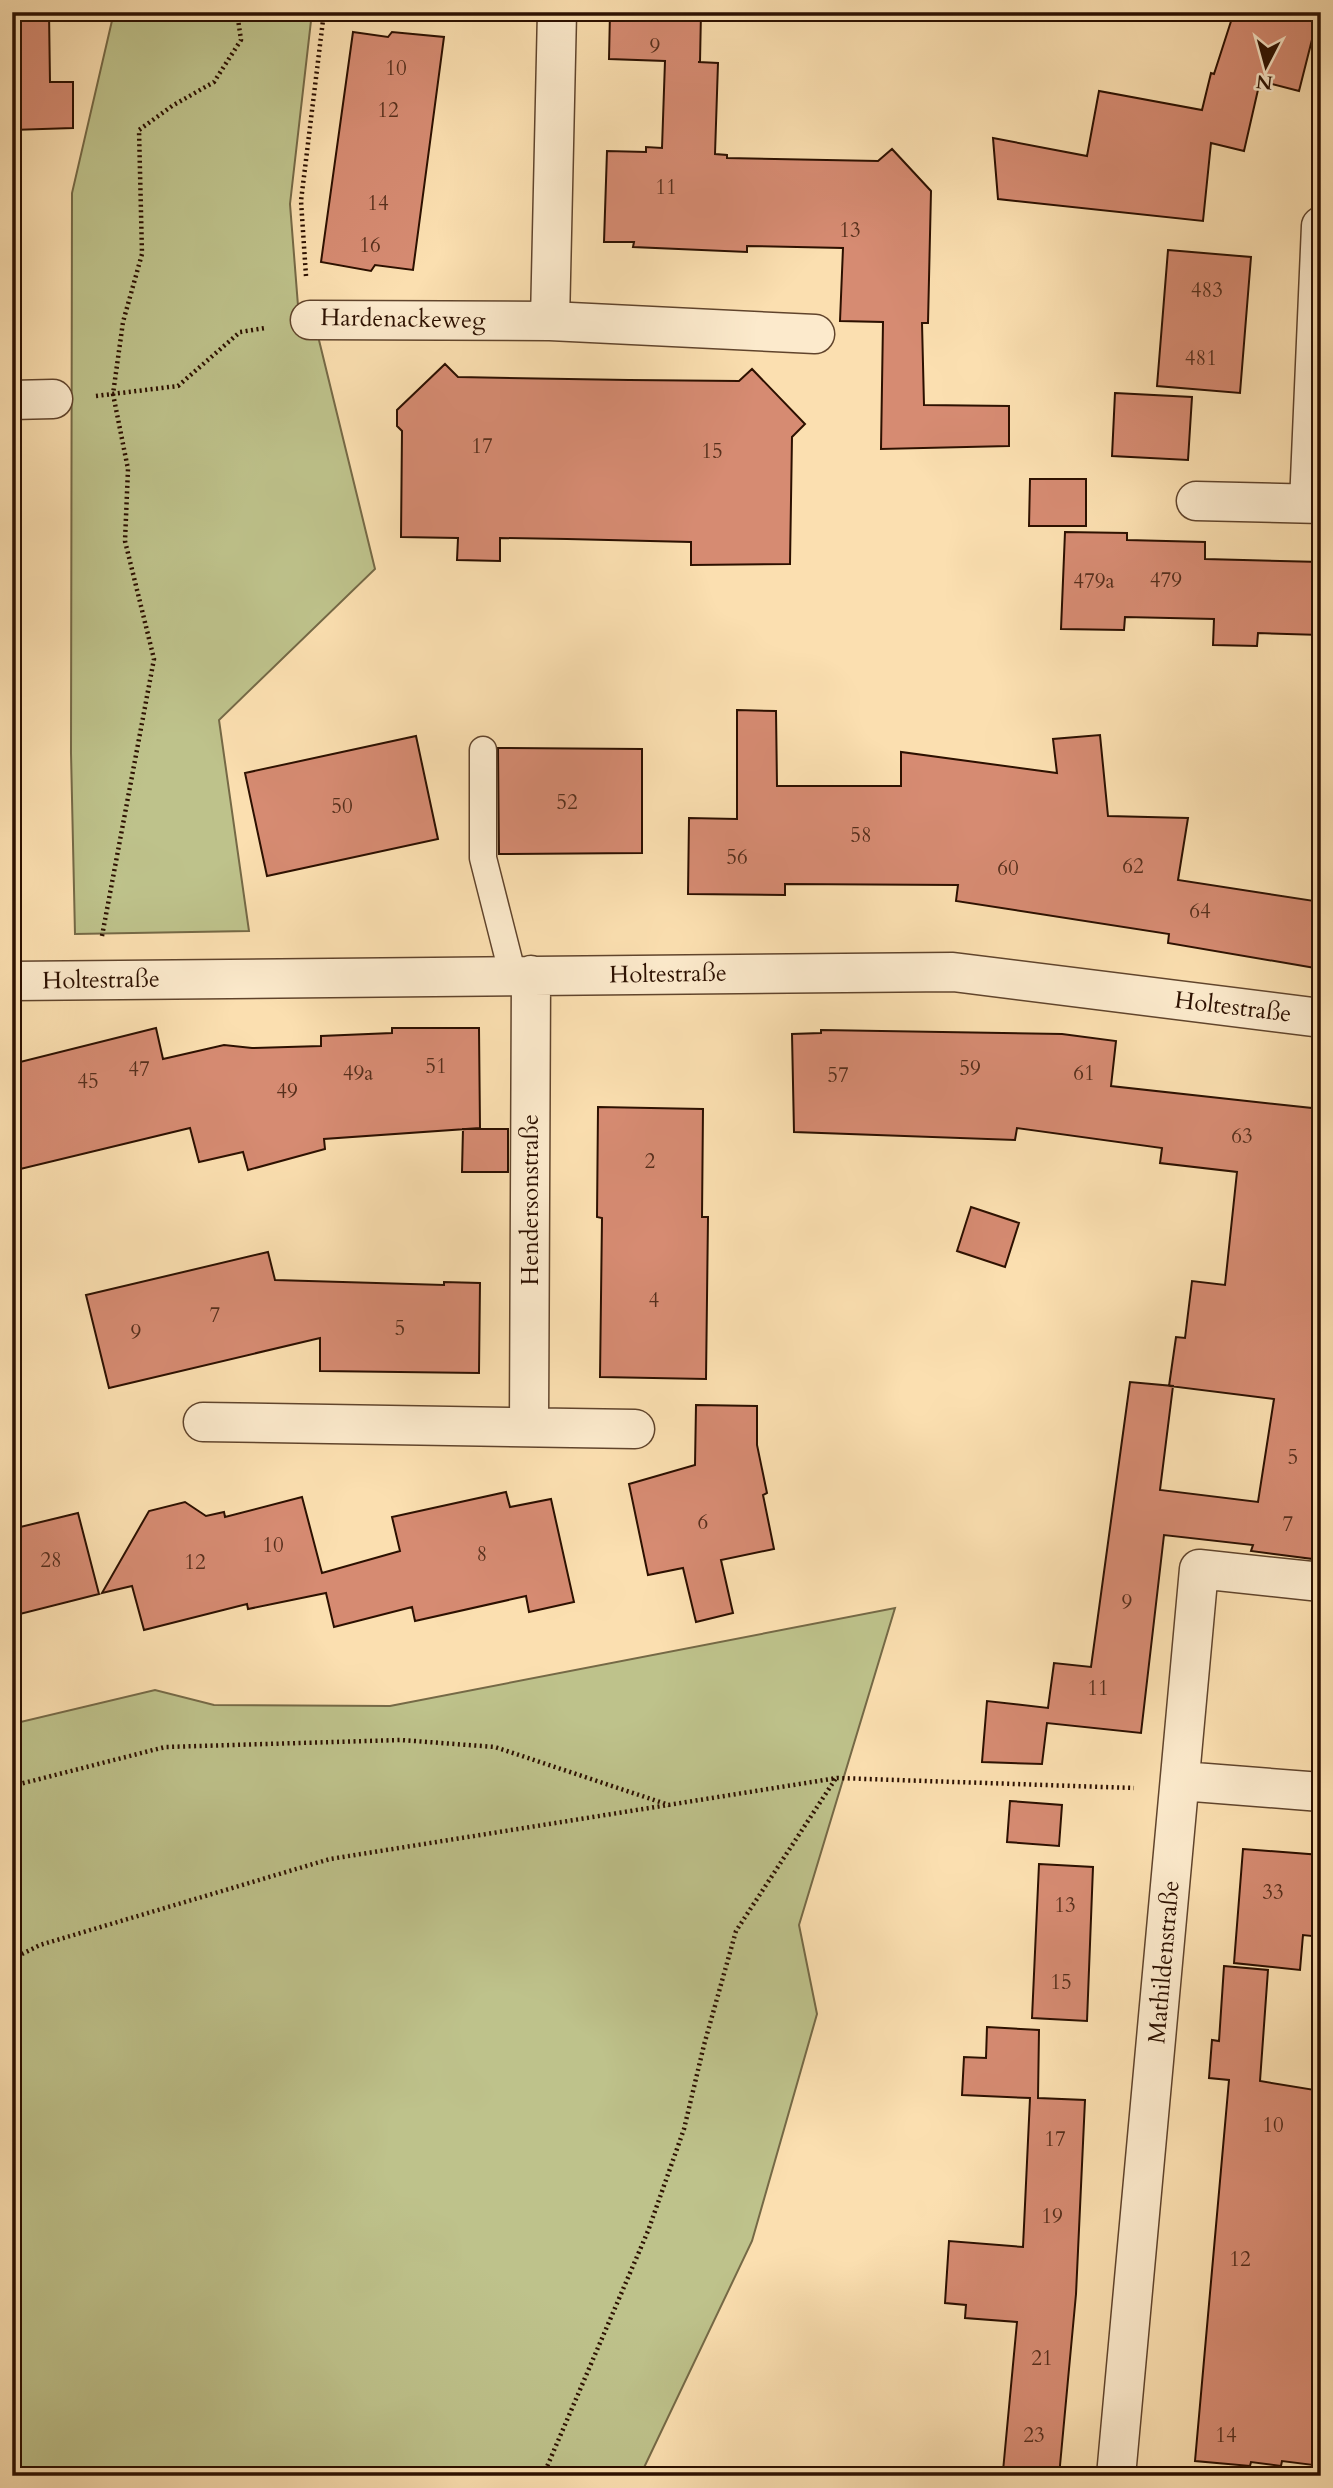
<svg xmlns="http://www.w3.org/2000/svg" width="1333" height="2488" viewBox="0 0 1333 2488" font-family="Cardo,serif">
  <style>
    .green { fill: #bec28b; stroke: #756946; stroke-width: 2 }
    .building { fill: #d68b72; stroke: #2c1000; stroke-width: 2 }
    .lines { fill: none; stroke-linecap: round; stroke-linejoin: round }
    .lane-casing { stroke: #60442c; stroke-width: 29 }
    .street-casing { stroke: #60442c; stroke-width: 41 }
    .path { stroke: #2c1000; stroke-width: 4.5; stroke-dasharray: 2 3.5; stroke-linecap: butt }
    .lane { stroke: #fceacc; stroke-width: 26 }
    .street { stroke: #fceacc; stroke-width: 38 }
    .labels { text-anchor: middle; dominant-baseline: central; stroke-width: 5; stroke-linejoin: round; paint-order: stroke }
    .number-label { font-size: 21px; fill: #562f1c }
    .street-label { font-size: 24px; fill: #2c1000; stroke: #fceacc }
  </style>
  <rect width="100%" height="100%" fill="#fbdfb0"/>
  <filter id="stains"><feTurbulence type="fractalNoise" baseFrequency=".00286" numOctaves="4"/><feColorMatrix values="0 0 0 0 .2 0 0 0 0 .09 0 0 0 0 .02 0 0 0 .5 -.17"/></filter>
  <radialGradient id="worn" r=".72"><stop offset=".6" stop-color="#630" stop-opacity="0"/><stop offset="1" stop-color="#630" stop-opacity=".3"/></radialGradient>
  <!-- green -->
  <path class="green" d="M114,12H312L290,204L300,331L317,332L375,569L219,720L249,931L75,934L71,753L72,193Z
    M895,1608L799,1925L817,2014L752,2241L640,2476H12V1724L155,1690L214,1705L390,1706Z"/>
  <!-- building -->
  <path class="building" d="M12,12H49L50,82H73V128L12,130Z
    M610,12H701L700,62H698L718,63L715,154L727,155V158L878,161L892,149L931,191L928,323H922L924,405L1009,406V446L881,449L883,322L840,321L843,248L747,246V252L633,247L634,242H604L607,151L646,152V147L662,148L665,61L609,59Z
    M1234,12H1319L1299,91L1260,81L1244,151L1211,143L1203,221L998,199L993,138L1087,156L1099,91L1202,110L1211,73L1214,74Z
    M353,32L388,37L392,32L444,37L413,270L375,265L371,271L321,262Z
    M1168,250L1251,257L1240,393L1157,386Z
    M445,364L458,377L629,380L739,381L752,369L805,424L792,437L790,564L691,565V542L567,539L500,538V561L457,560L458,538L401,537L402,431L397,426V410Z
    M1115,393L1192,397L1188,460L1112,456Z
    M1030,479H1086V526H1029Z
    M1065,532L1127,533V540L1205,542V559L1321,562V635L1258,633L1257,646L1213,645L1214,619L1125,617L1124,630L1061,629Z
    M737,710L776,711L777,786H901V752L1057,773L1053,739L1100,735L1108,816L1188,818L1178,880L1321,902V969L1168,943L1169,934L956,901L958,885L785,884V895L688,894L689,818L737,819Z
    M416,736L438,839L267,876L245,773Z
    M498,748L642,749V853L499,854Z
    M156,1028L163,1059L224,1045L252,1048L321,1046V1036L392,1033V1028H479L480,1128L324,1139L325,1149L248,1170L243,1152L199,1162L190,1128L12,1171V1064Z
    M821,1030L1062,1034L1116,1041L1111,1086L1321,1109V1560L1251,1551L1253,1545L1164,1535L1141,1733L1047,1723L1042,1764L982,1762L987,1701L1048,1708L1054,1663L1091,1667L1130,1382L1173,1386L1160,1490L1258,1502L1274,1399L1169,1386L1176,1337L1185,1338L1192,1281L1225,1285L1237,1172L1160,1163L1162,1148L1017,1128L1015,1140L794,1132L792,1034L821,1033Z
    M598,1107L703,1109L702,1217H708L706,1379L600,1377L602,1218L597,1217Z
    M463,1129H508V1172H462Z
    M971,1207L1019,1223L1005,1267L957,1251Z
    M268,1252L275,1280L444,1285V1282L480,1283L479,1373L320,1371V1338L109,1388L86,1295Z
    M696,1405L757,1406V1445L767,1493L763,1495L774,1549L721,1560L733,1613L696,1622L683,1568L648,1575L629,1484L695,1465Z
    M506,1492L510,1507L551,1499L574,1602L529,1612L526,1596L415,1621L412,1607L334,1627L326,1593L248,1609L247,1604L144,1630L132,1586L102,1593L149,1511L185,1502L206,1516L224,1512L225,1517L302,1497L322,1573L400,1551L392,1517Z
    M78,1513L99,1594L12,1616V1529Z
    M1010,1801L1062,1805L1059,1846L1007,1842Z
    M1243,1849L1321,1855V1937L1303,1935L1300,1970L1234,1963Z
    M1039,1864L1093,1867L1087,2021L1032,2018Z
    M1224,1966L1268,1970L1260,2081L1321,2091V2388L1313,2465L1282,2461L1281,2466L1251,2462L1250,2466L1195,2461L1229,2080L1209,2078L1212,2040L1219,2041Z
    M987,2027L1039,2030L1038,2098L1085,2100L1076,2294L1059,2476L1003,2471L1017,2322L965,2318L966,2305L945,2303L949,2241L1023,2247L1030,2098L962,2095L964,2057L986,2058Z"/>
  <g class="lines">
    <defs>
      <path id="lane" d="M483,750V858L513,976"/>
      <path id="street" d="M310,320L550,321L815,334
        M550,321L557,12
        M12,400L53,399
        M1196,501L1321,504
        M1309,503L1321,226
        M12,981L953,972L1321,1018
        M203,1422L635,1429
        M529,1425L531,975
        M1181,1781L1321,1792
        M1116,2476L1199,1569L1321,1582"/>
    </defs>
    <!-- lane casing -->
    <use href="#lane" class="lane-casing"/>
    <!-- street casing -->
    <use href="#street" class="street-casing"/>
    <!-- path -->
    <path class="path" d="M470,12L511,17
      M306,276L301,201L324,12
      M96,396L178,386L240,332L265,328
      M12,652H22
      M102,936L154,659L125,541L128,469L113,394L123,322L142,254L139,130L172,106L214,82L241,40L237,12
      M12,1786L165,1747L401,1740L495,1747L669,1805
      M12,1959L40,1945L330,1859L837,1778L1134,1788
      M543,2476L648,2231L684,2129L704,2045L736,1931L836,1778"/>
    <!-- lane -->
    <use href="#lane" class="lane"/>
    <!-- street -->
    <use href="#street" class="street"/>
  </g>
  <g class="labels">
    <!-- number labels -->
    <g class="number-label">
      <text x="655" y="46">9</text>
      <text x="396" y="68">10</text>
      <text x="388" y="110">12</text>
      <text x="666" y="187">11</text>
      <text x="378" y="203">14</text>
      <text x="850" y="230">13</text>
      <text x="370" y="245">16</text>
      <text x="1207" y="290">483</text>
      <text x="1201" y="358">481</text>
      <text x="482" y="446">17</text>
      <text x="712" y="451">15</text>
      <text x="1166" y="580">479</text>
      <text x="1094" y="581">479a</text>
      <text x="567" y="802">52</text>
      <text x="342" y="806">50</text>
      <text x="861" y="835">58</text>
      <text x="737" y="857">56</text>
      <text x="1133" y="866">62</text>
      <text x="1008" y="868">60</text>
      <text x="1200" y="911">64</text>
      <text x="436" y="1066">51</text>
      <text x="970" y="1068">59</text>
      <text x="139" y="1069">47</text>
      <text x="358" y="1073">49a</text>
      <text x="1084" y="1073">61</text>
      <text x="838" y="1075">57</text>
      <text x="88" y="1081">45</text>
      <text x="287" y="1091">49</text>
      <text x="1242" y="1136">63</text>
      <text x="650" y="1161">2</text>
      <text x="654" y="1300">4</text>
      <text x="215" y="1315">7</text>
      <text x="400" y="1328">5</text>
      <text x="136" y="1332">9</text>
      <text x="1293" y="1457">5</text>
      <text x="703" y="1522">6</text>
      <text x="1288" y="1524">7</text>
      <text x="273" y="1545">10</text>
      <text x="482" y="1554">8</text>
      <text x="51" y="1560">28</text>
      <text x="195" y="1562">12</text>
      <text x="1127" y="1602">9</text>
      <text x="1098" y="1688">11</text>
      <text x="1273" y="1892">33</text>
      <text x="1065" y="1905">13</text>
      <text x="1061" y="1982">15</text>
      <text x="1273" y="2125">10</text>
      <text x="1055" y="2139">17</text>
      <text x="1052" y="2216">19</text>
      <text x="1240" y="2259">12</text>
      <text x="1042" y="2358">21</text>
      <text x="1034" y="2435">23</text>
      <text x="1226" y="2435">14</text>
    </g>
    <!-- street labels -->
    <g class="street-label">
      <text transform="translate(403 319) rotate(1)">Hardenackeweg</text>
      <text transform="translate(668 974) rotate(-1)">Holtestraße</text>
      <text transform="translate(101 980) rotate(-1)">Holtestraße</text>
      <text transform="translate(1233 1007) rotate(7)">Holtestraße</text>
      <text transform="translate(530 1200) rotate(-90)">Hendersonstraße</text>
      <text transform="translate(1164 1962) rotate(-85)">Mathildenstraße</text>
    </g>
  </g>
  <!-- margin -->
  <rect width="1333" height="2488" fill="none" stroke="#fbdfb0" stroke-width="42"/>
  <rect x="14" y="14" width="1305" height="2460" fill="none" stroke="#2c1000" stroke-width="3.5"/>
  <rect x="21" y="21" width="1291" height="2446" fill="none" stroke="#2c1000" stroke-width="2"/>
  <!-- north arrow -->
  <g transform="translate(1266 66) rotate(186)" stroke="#fceacc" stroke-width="5" paint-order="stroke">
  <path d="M0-5L12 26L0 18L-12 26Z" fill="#2c1000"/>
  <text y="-10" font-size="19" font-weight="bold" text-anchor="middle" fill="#2c1000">N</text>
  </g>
  <rect width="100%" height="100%" filter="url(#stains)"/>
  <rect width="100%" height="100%" fill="url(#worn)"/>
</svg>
